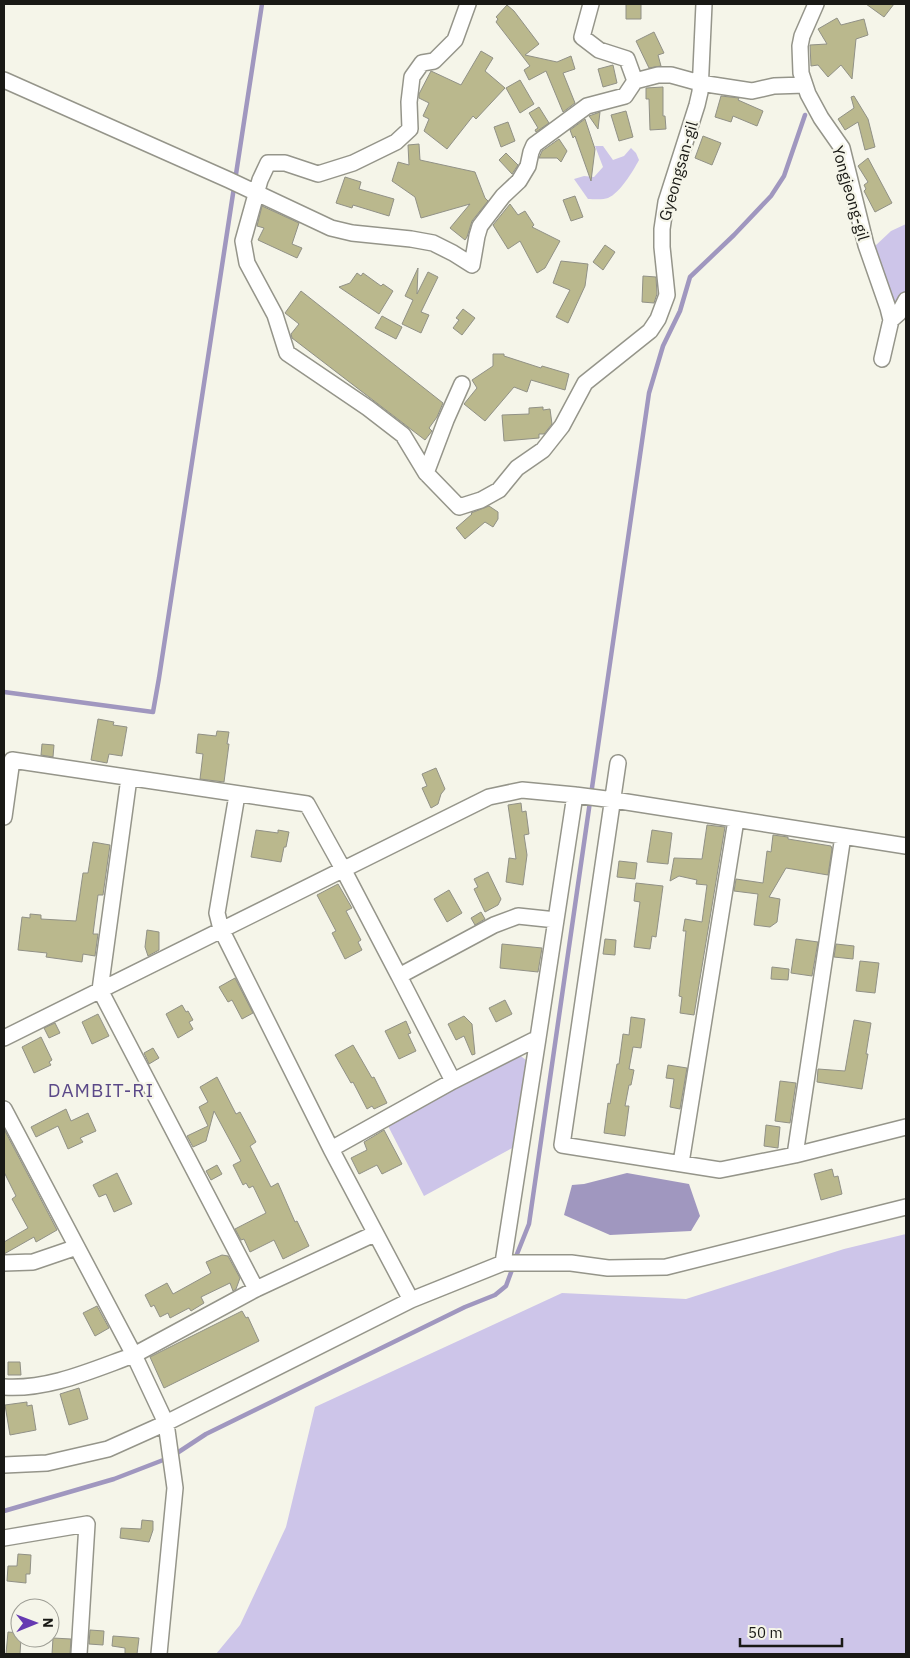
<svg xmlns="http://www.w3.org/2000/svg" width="910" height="1658" viewBox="0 0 910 1658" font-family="'IBM Plex Sans',sans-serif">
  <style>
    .green { fill: #cdc5e9 }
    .water { fill: #a097bf }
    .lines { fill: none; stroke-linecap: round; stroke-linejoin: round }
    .stream { stroke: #a097bf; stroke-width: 4.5 }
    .building { fill: #bab88d; stroke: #919186 }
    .minor-casing { stroke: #95958a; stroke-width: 18 }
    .minor { stroke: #fff; stroke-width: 15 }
    .labels { text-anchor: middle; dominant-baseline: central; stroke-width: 4.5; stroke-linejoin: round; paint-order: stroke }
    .street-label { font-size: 16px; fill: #191915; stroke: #f5f5e9 }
    .quarter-label { font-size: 19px; letter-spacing: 1px; fill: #5b4988; stroke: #f5f5e9 }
  </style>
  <rect width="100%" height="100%" fill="#f5f5e9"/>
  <!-- green -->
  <path class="green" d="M595,146H603L613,160L624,156L631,148L636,153L639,160C633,171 620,193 608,198C603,200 593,199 588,199L574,179L584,176L594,177L603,167Z
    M906,224V310L892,307L874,247L891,231Z
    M518,1054L526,1060L514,1147L424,1196L387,1124Z
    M906,1234V1654H216L240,1625L286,1527L315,1407L562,1293L686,1299L844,1249Z"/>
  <!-- water -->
  <path class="water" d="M627,1173L689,1184L700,1216L691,1231L610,1235L564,1215L572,1185L584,1184Z"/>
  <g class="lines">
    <!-- stream -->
    <path class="stream" d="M4,692L153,712L159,678L262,4
      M515,1259L529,1224L649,393L663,346L680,311L690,277L734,235L771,196L784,176L805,115
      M4,1511L114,1479L171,1457L206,1434L465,1307L495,1295L506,1286L513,1267"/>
  </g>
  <!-- building -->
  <path class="building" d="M626,4H641V19H626Z
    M866,4H894L884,17Z
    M507,5L514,11L539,44L525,55L557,62L571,56L575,69L563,73L575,103L563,112L546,71L529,80L524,70L530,66L496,22L498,19L496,17Z
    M837,18L841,25L864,19L868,35L856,39L852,79L841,65L828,77L818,65L811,66L810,45L827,44L818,29Z
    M654,32L664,53L658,55L661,66L649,68L636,41Z
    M481,51L493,58L485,71L505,88L476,119L473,116L447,149L424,131L429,119L423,116L429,103L419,98V94L431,71L461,85Z
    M613,65L617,83L603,87L598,69Z
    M520,80L534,104L520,113L506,88Z
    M663,87V116H665L666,129L650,130L649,99H646V88Z
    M721,96L739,98L738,100L763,111L757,126L733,116L731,122L715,117Z
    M854,96L868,119L875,147L865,150L858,122L845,130L838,119L854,108L851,97Z
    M539,107L549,123L536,132L535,130L538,128L529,113Z
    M626,111L633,137L619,141L611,115Z
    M600,112L598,129L589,116Z
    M585,119L595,149L591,181L575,136L573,138L570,130Z
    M508,122L515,141L501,147L494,127Z
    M703,136L721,143L712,165L695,158Z
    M559,139L567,151L561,162L557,158H539L542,151Z
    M419,144L420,160L475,172L485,198L488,201L472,221L467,237L465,240L450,228L470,204L421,218L415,197L392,181L398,162L409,165L408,145Z
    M506,153L518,165L512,174L499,160Z
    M868,158L892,203L875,212L864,191L866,189L864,185L868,182L858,166Z
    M345,177L361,182L359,189L394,199L389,216L353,205L352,208L336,203Z
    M575,196L583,217L571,221L563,200Z
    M510,204L518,215L525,211L534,225L532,227L560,241L545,268L537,273L520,241L508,249L493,225Z
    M262,206L299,223L292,244L302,248L297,258L258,240L264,228L257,226Z
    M605,245L615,252L603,270L593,262Z
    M561,261L588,264L585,286L568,323L556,317L570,290L553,283Z
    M418,268L417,294L428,272L438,277L421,312L429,315L421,333L402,324L413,300L405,296Z
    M357,273L361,276L363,273L381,286L383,284L393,291L379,314L339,287L350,283Z
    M643,276L656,277L657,294L654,303L642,302Z
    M301,291L443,403L437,417L429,428L432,431L425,440L292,338L291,334L299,324L285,313Z
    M463,309L475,318L462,335L453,328L459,320L456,318Z
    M382,316L402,327L396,339L375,328Z
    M493,354H504V356L541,368L542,366L569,374L565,390L531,380L527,392L514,387L485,421L464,404L477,388L472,380L493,366Z
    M543,407V410L550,409L552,424L544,434H539V438L504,441L502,415L529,414V408Z
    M489,506L498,512V519L493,527L485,522L465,539L456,528L472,514L471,513Z
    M98,719L114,722L113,725L127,727L122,756L109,754L107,763L91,760Z
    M217,731L229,732L227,744H229L224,782L200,779L203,754L196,753L198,734L216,736Z
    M42,744L54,745L53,757L41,755Z
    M436,768L445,789L441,794L438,804L431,808L422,788L427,786L422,774Z
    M521,803L522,812L526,811L529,834L524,835L527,855L523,885L506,882L509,858L516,859L508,805Z
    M707,825L725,827L694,1015L680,1013L682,997L679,996L686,931H683L685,919L702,922L707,885L696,884L697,880L679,876L670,881L674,858L702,859Z
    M256,830L278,833V830L289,832L286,847H284L281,862L251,857Z
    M652,830L672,833L668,864L647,862Z
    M773,835L788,837V839L831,846L832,849L828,875L786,868L769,897L780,899L777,922L770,927L754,925L758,894L734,891L736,879L763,883L767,851L771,852Z
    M93,842L110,845L103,895H98L93,934H98L95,956L83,954L82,962L46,957L47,953L18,950L22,917L30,918V914L41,915V919L76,921L83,873H88Z
    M619,861L637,863L635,879L617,877Z
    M488,872L501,899L498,905L485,912L474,889L478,887L474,879Z
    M636,883L663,886L656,937L652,936L650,949L634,947L640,902L634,901Z
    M338,884L352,908L346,911L361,940L358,942L362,950L345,959L332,933L336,931L317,895Z
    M449,890L462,913L447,922L434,899Z
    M481,912L485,919L475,925L471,918Z
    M147,930L159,932V950L148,956L145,947Z
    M605,939L616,940L615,955L603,954Z
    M796,939L818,942L812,976L791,973Z
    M502,944L542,948L538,972L500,968Z
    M836,944L854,946L853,959L834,957Z
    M860,961L879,963L875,993L856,991Z
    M772,967L789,969L788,980L771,979Z
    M235,978L253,1013L242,1019L232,1000L228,1002L219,987Z
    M505,1000L512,1014L496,1022L489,1008Z
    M182,1005L186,1012L188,1011L193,1020L189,1022L193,1029L178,1038L166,1014Z
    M98,1014L109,1036L92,1044L82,1022Z
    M464,1016L472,1024L475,1054L472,1055L464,1036L456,1040L448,1024Z
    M631,1017L645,1019L641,1048L633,1047L629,1069L634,1070L631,1085H629L625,1106H629L625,1136L604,1133L608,1103L610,1104L617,1064H619L623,1034L629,1035Z
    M854,1020L871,1023L866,1054H868L862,1089L817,1082L818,1069L845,1071Z
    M406,1021L411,1033L408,1034L416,1051L399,1059L385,1031Z
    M55,1023L60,1033L49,1038L44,1028Z
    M41,1037L52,1060L49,1062L51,1065L34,1073L22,1047Z
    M353,1045L372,1078L374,1077L387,1103L374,1109L372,1106L367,1109L353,1082L351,1083L335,1055Z
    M153,1048L159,1058L149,1064L144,1053Z
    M668,1065L687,1068L680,1109L670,1107L674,1079L666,1078Z
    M217,1077L236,1114L240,1112L256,1142L250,1146L271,1187L278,1183L295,1222L297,1221L309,1246L283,1259L274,1240L250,1252L244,1239L241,1240L235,1229L266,1213L253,1186L249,1188L246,1183L243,1185L233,1165L241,1161L214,1111L206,1141L193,1147L187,1136L208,1126L199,1107L208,1102L200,1087Z
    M780,1081L796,1083L790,1123L775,1121Z
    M66,1109L71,1121L88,1113L96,1131L80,1138L83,1142L68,1149L58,1126L36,1137L31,1127Z
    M766,1125L780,1127L778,1148L764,1146Z
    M4,1129L57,1230L36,1242L34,1237L4,1254V1242L28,1228L12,1199L16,1196L4,1172Z
    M384,1130L402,1164L382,1174L377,1165L359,1174L351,1158L367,1150L364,1142Z
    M217,1165L222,1174L211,1180L206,1171Z
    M832,1169L834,1177L838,1176L842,1194L821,1200L814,1174Z
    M117,1173L132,1204L114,1212L106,1194L99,1197L93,1185Z
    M222,1255L228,1256L240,1278L236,1289L233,1291L230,1283L201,1297L204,1303L191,1311L189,1308L170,1318L168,1313L160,1317L154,1305L151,1307L145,1295L167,1283L173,1294L211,1273L206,1262Z
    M97,1306L109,1328L95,1336L83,1313Z
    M242,1311L246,1318L248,1317L259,1341L164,1388L150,1357Z
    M8,1362H20L21,1375H8Z
    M79,1388L88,1419L69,1425L60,1394Z
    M27,1402V1406L32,1405L36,1430L10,1435L5,1405Z
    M142,1520L153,1521V1530L149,1542L120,1538L121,1528L141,1529Z
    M18,1554L31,1555L30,1574H26V1583L7,1581L8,1566H17Z
    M90,1630L104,1631L103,1645L89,1644Z
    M8,1632L20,1633L21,1638L20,1654H6Z
    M113,1636L139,1638L137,1654H125V1648L112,1646Z
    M53,1638L71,1639L70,1654H52Z"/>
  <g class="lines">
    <defs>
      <path id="minor" d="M468,4L455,40L434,61L422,63L412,77L409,102L410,129L396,142L353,163L318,174L285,163H268L260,180L243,241L247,263L275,315L287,353L368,408L403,435L426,473L459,507L481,500L499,490L517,468L543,450L562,426L585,383L650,331L658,319L667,295L662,247V229L666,202L697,105L700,92L704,4
        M591,4L582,37L599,50L627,59L635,81
        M816,4L802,36L800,46L801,73L808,94L821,118L842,148L866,245L888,308L891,320L882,359
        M4,80L229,180L331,228L352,233L411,239L433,243L453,253L472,265L477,236L480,226L503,196L519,181L528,166L531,152L534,145L587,106L625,96L635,81L658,75H671L700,83L752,91L774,86L805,85
        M891,320L899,313L906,300
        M426,473L446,420L462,384
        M618,763L562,1145L720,1170L795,1155L906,1127
        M129,778L100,990L256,1289
        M237,795L217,913L221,929L331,1149L453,1081L538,1038L575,795
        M4,817L12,760L307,804L343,869L399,976L494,925L518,916L556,920
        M399,976L453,1081
        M4,1038L489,797L522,790L575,795L614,800L906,846
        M4,1109L134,1355C92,1370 49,1390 4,1387
        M331,1149L411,1300
        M795,1155L843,836
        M681,1163L736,820
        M4,1263L33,1262L77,1247
        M503,1263L538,1038
        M4,1465L47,1463L108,1449L166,1423L411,1300L503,1263H571L608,1268L666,1267L906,1207
        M4,1538L87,1524L79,1654
        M159,1654L175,1488L166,1423L134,1355L256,1289L374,1234"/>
    </defs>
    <!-- minor casing -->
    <use href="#minor" class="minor-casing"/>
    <!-- minor -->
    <use href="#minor" class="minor"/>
  </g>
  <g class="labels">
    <!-- street labels -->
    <g class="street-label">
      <text transform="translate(678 171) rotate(-74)">Gyeongsan-gil</text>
      <text transform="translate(851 193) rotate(74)">Yongjeong-gil</text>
    </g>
    <!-- quarter labels -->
    <g class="quarter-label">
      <text x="101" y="1090">DAMBIT-RI</text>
    </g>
  </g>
  <!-- border -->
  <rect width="910" height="1658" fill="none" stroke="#191915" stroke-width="10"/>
  <!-- north arrow -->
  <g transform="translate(35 1623) rotate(89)"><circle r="24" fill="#f5f5e9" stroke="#9d9d94"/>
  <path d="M0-4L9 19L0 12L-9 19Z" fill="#663ab2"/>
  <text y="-8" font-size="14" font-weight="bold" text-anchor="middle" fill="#191915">N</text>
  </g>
  <!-- scale -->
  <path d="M740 1638v8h102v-8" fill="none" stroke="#191915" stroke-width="2.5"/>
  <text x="748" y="1638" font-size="15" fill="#191915" stroke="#f5f5e9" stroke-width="4" paint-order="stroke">50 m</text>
</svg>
